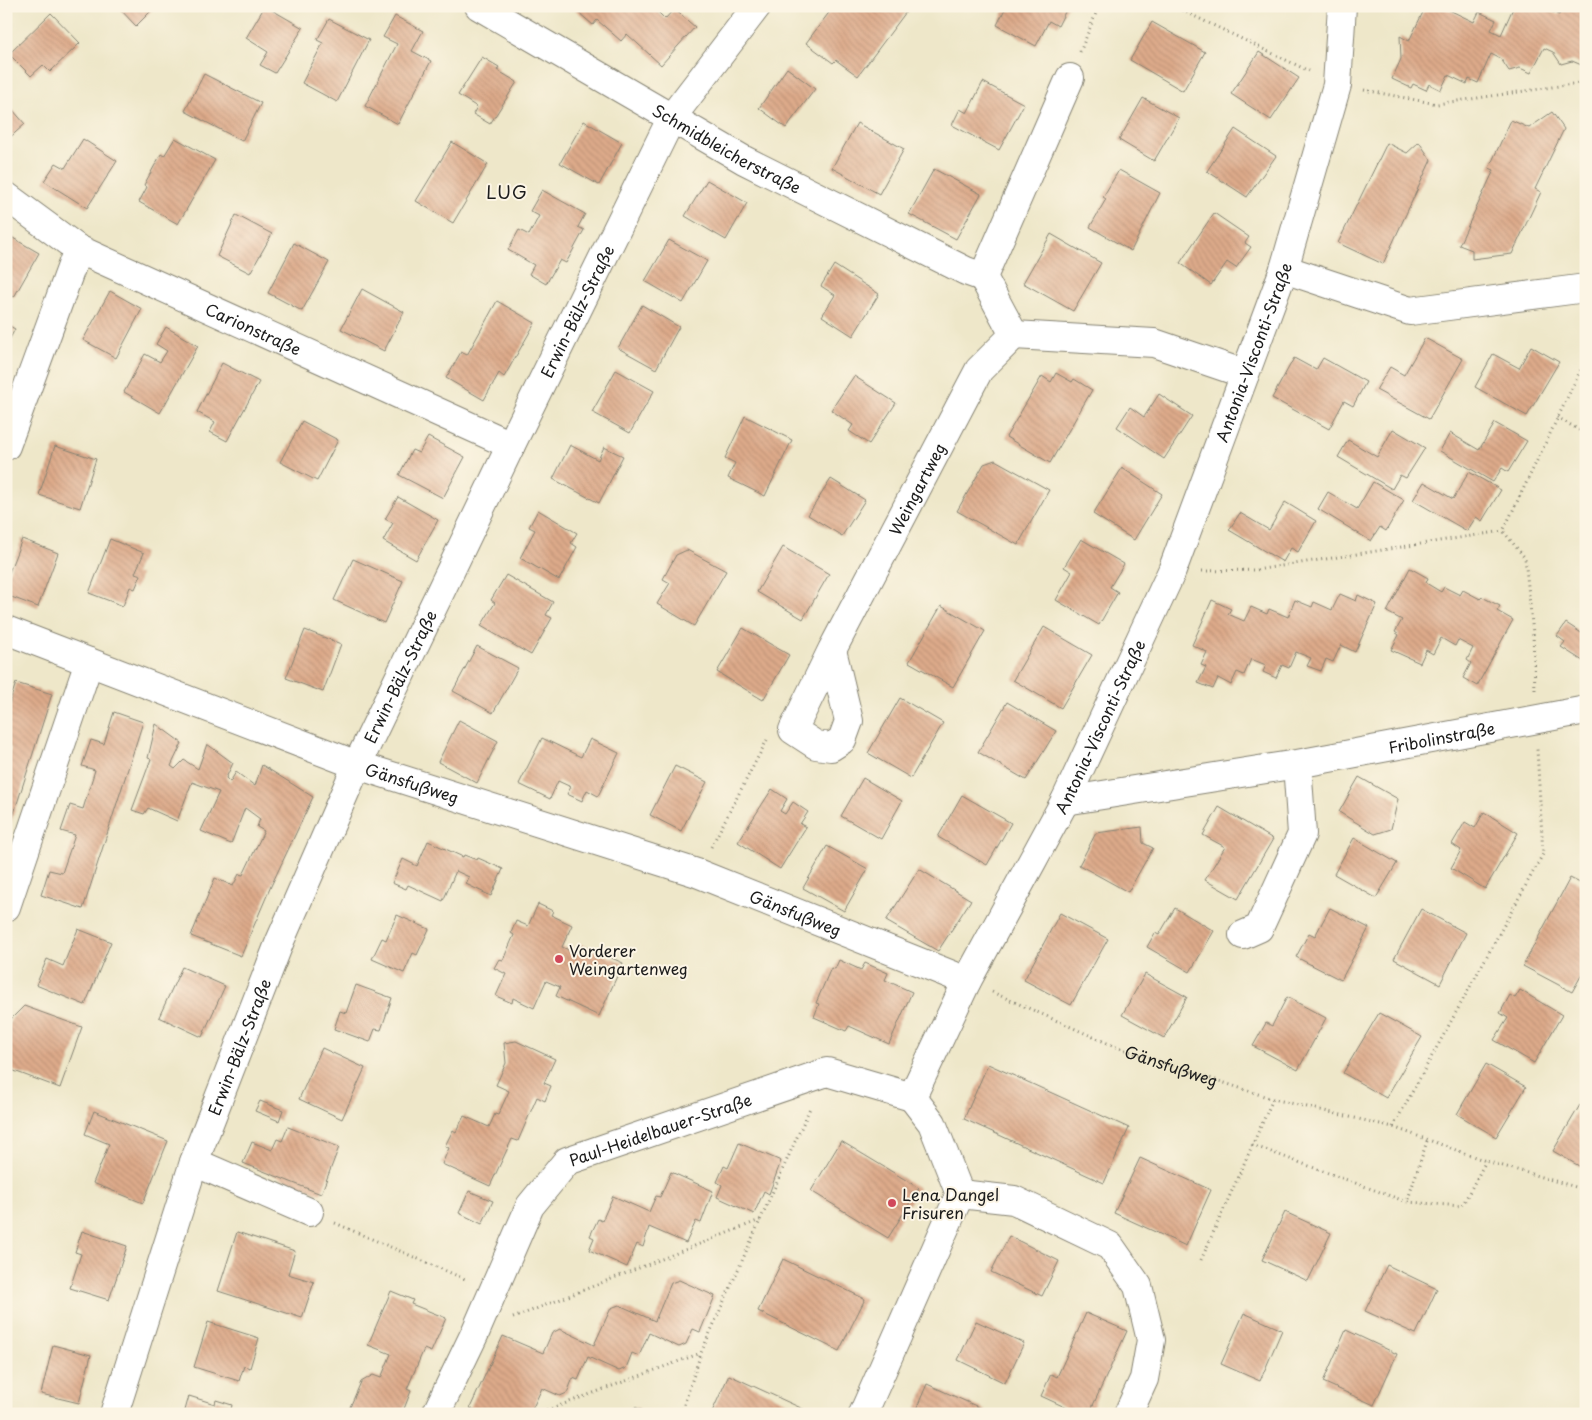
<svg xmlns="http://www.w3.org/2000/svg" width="1592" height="1420" viewBox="0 0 1592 1420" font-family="'Playpen Sans',sans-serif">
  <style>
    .building { fill: url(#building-back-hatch) }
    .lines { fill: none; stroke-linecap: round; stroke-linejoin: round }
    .minor-casing { stroke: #858272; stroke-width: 30 }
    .path { stroke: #858272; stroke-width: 3; stroke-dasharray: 1 4; stroke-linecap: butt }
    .minor { stroke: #fff; stroke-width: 28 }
    .poi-dot { fill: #d1495b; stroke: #fcf5e5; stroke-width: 2 }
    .labels { text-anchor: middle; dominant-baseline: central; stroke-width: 4; stroke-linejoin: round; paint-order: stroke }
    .street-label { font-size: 16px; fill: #1c1c1c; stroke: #fcf5e5 }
    .poi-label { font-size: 16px; fill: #1c1c1c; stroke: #fcf5e5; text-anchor: start }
    .neighbourhood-label { font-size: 18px; letter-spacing: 1px; fill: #1c1c1c; stroke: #fcf5e5 }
  </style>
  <defs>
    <pattern id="building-back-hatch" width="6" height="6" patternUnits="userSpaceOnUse" patternTransform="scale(1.25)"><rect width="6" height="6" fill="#ddaa8a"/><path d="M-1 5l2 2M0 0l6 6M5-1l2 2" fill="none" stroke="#bd9276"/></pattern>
  </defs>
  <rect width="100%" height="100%" fill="#fcf5e5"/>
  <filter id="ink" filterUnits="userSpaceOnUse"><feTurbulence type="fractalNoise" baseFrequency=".02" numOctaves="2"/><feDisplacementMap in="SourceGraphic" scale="10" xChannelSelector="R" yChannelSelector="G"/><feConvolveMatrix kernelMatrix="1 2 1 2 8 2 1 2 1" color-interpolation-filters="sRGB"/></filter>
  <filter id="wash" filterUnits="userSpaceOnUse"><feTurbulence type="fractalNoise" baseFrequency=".0096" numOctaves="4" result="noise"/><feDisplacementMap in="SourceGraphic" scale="20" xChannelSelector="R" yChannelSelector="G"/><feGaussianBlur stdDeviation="1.12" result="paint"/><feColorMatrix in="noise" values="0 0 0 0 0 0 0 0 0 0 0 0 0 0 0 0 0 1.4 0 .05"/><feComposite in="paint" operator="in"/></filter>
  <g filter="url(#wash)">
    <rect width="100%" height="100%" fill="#eee7c9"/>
    <g id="blocks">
      <!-- building -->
      <path class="building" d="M117,6H156L136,26Z
        M265,6L303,28L275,73L260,65L268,52L246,38Z
        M571,6H652L665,19L674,9L695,27L661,65L627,34L621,41L597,20L593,25Z
        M834,6H899L906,12L858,76L836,60L833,63L806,43Z
        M1012,6H1068L1058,26L1049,21L1036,46L997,25L1006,7L1011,9Z
        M1426,6H1441L1474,22L1479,12L1496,20L1491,30L1501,35L1514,6H1540L1559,15L1563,6H1586V61L1584,66L1572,61L1561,64L1553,52L1544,48L1531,73L1520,68L1509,71L1501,59L1491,54L1478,83L1469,79L1467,84L1448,75L1441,90L1429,84L1426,90L1413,84L1411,88L1392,79L1401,59L1400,36L1409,41Z
        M51,13L80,43L50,72L43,65L31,76L9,54Z
        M395,16L423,31L412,51L431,61L398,124L365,106L397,44L383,37Z
        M329,19L369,40L337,102L302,83L323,43L317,40Z
        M1152,22L1205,52L1183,91L1130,60Z
        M1259,52L1299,78L1271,120L1231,94Z
        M482,57L499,67L497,70L517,82L490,124L473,114L477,107L458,95Z
        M787,68L815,89L786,128L759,108Z
        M204,74L261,103L242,141L185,111Z
        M983,82L1024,104L999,150L952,125L960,109L967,113Z
        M1143,98L1179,118L1154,161L1119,140Z
        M6,102L25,124L6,141Z
        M1552,112L1564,129L1535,189L1541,192L1512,254L1472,259V250L1459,245L1494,170L1489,168L1511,120L1529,128Z
        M584,121L622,143L599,185L560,163Z
        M857,123L904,149L879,194L832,168Z
        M1235,129L1276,156L1247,197L1207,171Z
        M175,138L215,160L178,224L139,202L147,187L144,185L161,154L164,156Z
        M83,139L117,161L87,208L44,181L56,163L65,168Z
        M452,142L488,164L453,223L416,201Z
        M1419,142L1431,160L1383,264L1338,243L1387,143L1407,153Z
        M934,169L981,194L956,239L909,214Z
        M1119,170L1160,193L1131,251L1090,227L1106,199L1103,197Z
        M707,180L747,203L726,240L685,216Z
        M542,190L585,214L578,227L584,230L566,263L560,260L546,284L529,274L534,265L508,250L519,230L529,235L539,216L530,211Z
        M1214,213L1249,237L1245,243L1251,247L1236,268L1227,262L1211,285L1180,263Z
        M236,215L272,234L250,273L217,256Z
        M6,234L39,253L14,297L6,292Z
        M1051,234L1101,263L1073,311L1023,283Z
        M669,240L707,261L683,303L645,281Z
        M294,243L329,262L302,311L268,293Z
        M834,265L879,294L853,336L822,316L835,295L821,286Z
        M362,289L404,312L384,351L341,329Z
        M110,291L142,309L116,358L83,340Z
        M497,301L535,323L504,377L499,373L484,400L446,378L461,352L467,355Z
        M642,305L679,327L656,369L618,348Z
        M6,324L15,329L6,346Z
        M166,327L198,346L160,413L124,392L145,354L160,362L167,351L156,344Z
        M1425,338L1463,359L1429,419L1376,390L1390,367L1404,375Z
        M1531,346L1559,362L1527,416L1475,387L1493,354L1519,368Z
        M1294,358L1316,370L1323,358L1366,382L1353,406L1344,401L1329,429L1272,398Z
        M222,363L259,382L227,441L210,432L215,422L197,412Z
        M616,370L654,391L630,433L592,412Z
        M1056,373L1072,382L1074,379L1092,390L1050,463L1006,437L1042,376L1051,382Z
        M854,376L896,403L869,444L849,431L853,425L831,410Z
        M1159,394L1192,416L1164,459L1117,427L1130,407L1144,417Z
        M745,416L792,440L765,496L728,478L735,463L725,458Z
        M302,421L338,440L317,481L280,462Z
        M1495,423L1527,441L1508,472L1502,468L1493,482L1440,451L1450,433L1479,450Z
        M1393,429L1425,448L1406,478L1400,475L1392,489L1338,457L1348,440L1377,457Z
        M428,437L465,457L443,498L399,475L412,450L419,453Z
        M570,445L598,460L604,447L623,456L599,503L553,479Z
        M55,446L96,459L80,508L39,495Z
        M995,460L1049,490L1018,545L957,511L984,464Z
        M1122,468L1162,494L1134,540L1093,514Z
        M1469,472L1501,490L1482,521L1476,517L1467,531L1413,500L1424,482L1453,499Z
        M831,479L865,500L842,536L808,515Z
        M1373,482L1404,500L1386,531L1380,527L1371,541L1318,509L1328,492L1357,509Z
        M398,497L438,520L416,560L383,541L393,523L385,519Z
        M1285,502L1316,521L1298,552L1291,548L1283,562L1229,530L1240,513L1269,530Z
        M538,510L577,533L571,543L577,547L559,580L520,558L535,530L529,527Z
        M22,539L58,553L38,607L6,595V580Z
        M110,539L144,553L135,573L141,575L135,589L130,587L123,606L89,593Z
        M1081,539L1124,564L1110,587L1118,592L1099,625L1056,600L1072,572L1064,567Z
        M783,547L829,574L803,619L757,592Z
        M687,550L726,571L694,626L657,604L670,583L663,579L676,555Z
        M353,559L403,581L384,623L334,600Z
        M1410,568L1428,578L1426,583L1441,592L1444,587L1460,595L1463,590L1480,599L1482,597L1500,606L1497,611L1513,620L1477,686L1463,678L1471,663L1467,660L1473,648L1458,640L1455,646L1441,638L1433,654L1426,650L1420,663L1391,650L1399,635L1395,632L1402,620L1387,612Z
        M506,575L553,602L546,615L552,618L531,655L481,626L495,603L491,600Z
        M1340,594L1356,601L1358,595L1377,604L1355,652L1341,645L1333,662L1326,659L1321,671L1307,666L1311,658L1296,652L1289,668L1282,665L1276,678L1263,672L1266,665L1251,659L1244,675L1237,672L1231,685L1218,678L1213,689L1198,683L1206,667L1201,665L1207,652L1192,645L1212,600L1231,609L1228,614L1244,621L1251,607L1267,614L1269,609L1288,617L1295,600L1312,607L1314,602L1332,610Z
        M941,606L985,631L953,687L909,662Z
        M1566,623L1586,636V663L1561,647L1565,642L1557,636Z
        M1044,627L1092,655L1061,708L1013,680Z
        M743,628L789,655L763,700L717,672Z
        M305,630L341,644L323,692L286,678Z
        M477,646L518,668L493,713L453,691Z
        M16,683L52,694L7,835L6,762L11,748L6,747V712Z
        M900,698L943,723L911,778L868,753Z
        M1007,702L1056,731L1026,780L978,752Z
        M114,712L143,722L83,909L41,895L49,870L62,873L75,835L61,831L70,805L83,809L95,770L82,766L91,740L104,744Z
        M459,720L498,741L477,783L438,762Z
        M156,724L182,743L171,766L175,769L184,760L198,769L207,744L233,763L226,778L230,782L236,772L255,786L262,765L313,797L271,886L241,956L191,936L215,878L233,886L239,874L243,875L264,831L257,827L260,819L245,808L231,844L201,831L219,792L192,782L177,821L148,808L144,814L132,810L151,759L148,758Z
        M542,738L581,757L590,739L619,753L598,796L587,790L582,801L567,794L571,787L558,781L550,799L519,784Z
        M675,766L707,782L681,831L650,815Z
        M1359,777L1398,799L1391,829L1375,834L1339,812Z
        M863,778L902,801L881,839L841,816Z
        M772,789L787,799L780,811L785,814L793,802L808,812L800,824L806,827L780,869L738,842Z
        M962,795L1011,823L987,865L938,837Z
        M1219,807L1273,839L1238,899L1205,880L1225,847L1203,835Z
        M1484,812L1518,833L1485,889L1451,868L1461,850L1452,844L1465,822L1475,828Z
        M1142,827L1143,843L1153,848L1128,892L1079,865L1096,833Z
        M1354,838L1397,863L1376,898L1334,874Z
        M428,841L463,857L464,855L477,860L478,858L503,869L491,896L466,884L469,877L456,871L443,901L408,885L406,889L392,883L403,859L417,866Z
        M827,846L868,869L844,911L803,888Z
        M919,869L971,900L938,951L886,921Z
        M1570,878L1586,886V967L1572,992L1523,966Z
        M538,904L553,911L551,915L572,925L562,947L576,953L580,944L623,963L599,1016L556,996L560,987L546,981L534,1008L513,998L512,1003L496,996L506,974L494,968L499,959L503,960L514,935L511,933L516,921L528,926Z
        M1175,908L1214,931L1190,972L1147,947L1155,933L1159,935Z
        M1330,908L1369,928L1341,980L1296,957L1309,933L1315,936Z
        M1421,909L1466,933L1440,984L1394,959Z
        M1060,913L1108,939L1071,1005L1024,980Z
        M397,915L429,929L417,955L413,953L404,973L372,959L382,938L386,940Z
        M78,929L111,942L85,1005L36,985L47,959L63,966Z
        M839,960L861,970L865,963L888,973L885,980L912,992L889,1044L849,1026L846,1031L814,1017L819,1004L816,1003L831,968L835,969Z
        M182,967L225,986L202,1037L159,1017Z
        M1145,974L1187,997L1164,1038L1122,1015Z
        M356,985L392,998L381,1030L375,1029L370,1042L334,1029L340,1011L346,1013Z
        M1520,990L1562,1015L1534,1063L1494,1040L1508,1018L1500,1013L1510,995L1515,998Z
        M1287,997L1326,1018L1298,1070L1253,1046L1266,1023L1272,1026Z
        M24,1006L82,1027L60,1088L6,1068V1032L11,1019Z
        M1379,1013L1422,1037L1386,1098L1343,1073Z
        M516,1041L555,1059L544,1083L551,1086L545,1101L537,1097L518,1141L512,1139L490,1186L442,1164L449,1148L445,1146L453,1130L456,1132L464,1116L489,1127L495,1114L498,1115L509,1091L496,1085L506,1063L504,1043Z
        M322,1048L365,1068L342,1119L299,1099Z
        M988,1064L1129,1128L1104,1183L964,1119Z
        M1486,1064L1526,1087L1496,1137L1457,1114Z
        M260,1101L283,1110L279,1121L255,1111Z
        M1580,1105L1586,1109V1170L1553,1151Z
        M94,1111L168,1141L143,1203L93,1183L109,1144L85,1134Z
        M288,1127L339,1147L321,1194L243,1163L252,1142L272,1150L277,1139L282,1141Z
        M841,1141L919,1188L888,1238L811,1191Z
        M739,1143L781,1161L769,1194L764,1191L754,1214L717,1197L722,1185L717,1182L724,1166L728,1168Z
        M1140,1158L1211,1190L1186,1246L1114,1213Z
        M671,1172L713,1191L701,1223L696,1221L686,1243L649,1227L643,1247L637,1244L627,1267L589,1250L594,1238L590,1236L598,1219L602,1221L613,1196L649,1212L656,1196L660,1197Z
        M469,1191L493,1201L482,1224L459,1213Z
        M1285,1212L1331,1233L1308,1281L1262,1260Z
        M82,1231L127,1246L109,1300L70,1288L81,1254L75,1252Z
        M237,1232L295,1251L288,1274L314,1282L302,1318L218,1291Z
        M1009,1236L1059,1261L1042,1296L991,1272Z
        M783,1259L865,1299L839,1351L758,1311Z
        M1387,1265L1437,1289L1416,1334L1365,1311Z
        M679,1280L715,1296L700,1332L693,1329L686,1344L679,1347L649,1333L639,1356L632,1353L626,1368L619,1371L588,1357L578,1380L573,1378L567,1393L560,1396L542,1388L530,1414H484L470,1408L503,1336L543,1353L552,1333L560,1329L594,1345L611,1308L619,1305L655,1321L671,1283Z
        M391,1291L413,1300L411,1304L446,1318L431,1352L424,1349L407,1389L411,1391L402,1414H347L361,1382L373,1375L381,1378L391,1354L368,1345Z
        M1086,1313L1127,1331L1089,1414H1080L1041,1396L1051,1374L1057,1377Z
        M1244,1313L1282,1330L1260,1381L1221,1364Z
        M976,1321L1024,1343L1005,1383L958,1360Z
        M208,1322L259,1338L250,1368L244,1366L239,1381L194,1367Z
        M1346,1330L1397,1354L1374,1405L1323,1382Z
        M53,1345L91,1355L79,1403L41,1394Z
        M729,1375L814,1414H711Z
        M927,1384L985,1410L983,1414H914Z
        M189,1396L215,1404L216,1400L232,1405L230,1414H184Z
        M635,1407L650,1414H632Z"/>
    </g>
  </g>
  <g filter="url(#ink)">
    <use href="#blocks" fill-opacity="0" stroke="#858272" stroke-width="1"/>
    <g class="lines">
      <defs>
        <g id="minor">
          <path id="s2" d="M479,6L744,160L966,271L983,277"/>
          <path id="s3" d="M6,196L78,249L511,445"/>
          <path d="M1284,269L1410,311L1586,288"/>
          <path d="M1014,335L1154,343L1245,374"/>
          <path d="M6,446L78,249"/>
          <path id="s4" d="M6,630L357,765L697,873L967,981"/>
          <path id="s5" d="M832,650L849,721L842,740L831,747L816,745L793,730L832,650L979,370L1014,335L983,277L1070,78"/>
          <path id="s6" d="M1065,801L1297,764L1586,710"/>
          <path d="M6,907L89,662"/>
          <path d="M1243,935L1259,928L1302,834L1297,764"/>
          <path d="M194,1162L309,1212"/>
          <path d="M960,1194L1014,1200L1110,1246L1138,1286L1151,1340L1144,1379L1128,1414"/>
          <path id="s7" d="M114,1414L194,1162L280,941L357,765L511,445L672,117L757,6"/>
          <path id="s8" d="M436,1414L475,1333L530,1206L567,1161L827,1072L912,1097"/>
          <path id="s9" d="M863,1414L960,1194L932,1123L912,1097L967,981L1065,801L1172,571L1284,269L1337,85L1342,6"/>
        </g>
      </defs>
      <!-- minor casing -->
      <use href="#minor" class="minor-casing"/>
      <!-- path -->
      <g class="path">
        <path d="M1173,6L1309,71"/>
        <path d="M1080,52L1099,6"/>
        <path d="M1364,90L1437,104L1586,82"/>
        <path d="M1557,417L1586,434"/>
        <path d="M1202,571L1256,570L1503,531"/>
        <path d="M1535,690L1533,633L1525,558L1503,531L1586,359"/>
        <path d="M711,847L767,740"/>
        <path id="s1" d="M992,992L1116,1047L1273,1099L1393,1127L1486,1161L1586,1190"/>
        <path d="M1393,1127L1543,854L1537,749"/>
        <path d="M1427,1141L1407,1202L1462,1206L1486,1161"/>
        <path d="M1252,1145L1407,1202"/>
        <path d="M335,1223L467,1280"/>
        <path d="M1201,1260L1273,1099"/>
        <path d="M513,1318L760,1220"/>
        <path d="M537,1414L701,1353"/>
        <path d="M681,1414L701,1353L810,1108"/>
      </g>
      <!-- minor -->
      <use href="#minor" class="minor"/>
    </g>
  </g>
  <!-- markers -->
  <g class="poi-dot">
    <circle cx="559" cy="959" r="5"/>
    <circle cx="892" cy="1203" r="5"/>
  </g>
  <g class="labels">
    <!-- street labels -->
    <g class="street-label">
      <text stroke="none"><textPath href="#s2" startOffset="286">Schmidbleicherstraße</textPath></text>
      <text stroke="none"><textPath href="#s7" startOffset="1198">Erwin-Bälz-Straße</textPath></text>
      <text stroke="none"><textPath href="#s3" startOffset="282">Carionstraße</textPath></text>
      <text stroke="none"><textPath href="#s9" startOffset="1170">Antonia-Visconti-Straße</textPath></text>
      <text stroke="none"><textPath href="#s5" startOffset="420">Weingartweg</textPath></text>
      <text stroke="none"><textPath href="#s7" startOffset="792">Erwin-Bälz-Straße</textPath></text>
      <text stroke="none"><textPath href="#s9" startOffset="765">Antonia-Visconti-Straße</textPath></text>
      <text stroke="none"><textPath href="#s6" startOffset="382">Fribolinstraße</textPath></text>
      <text stroke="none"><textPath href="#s4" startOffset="434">Gänsfußweg</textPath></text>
      <text stroke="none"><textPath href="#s4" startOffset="839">Gänsfußweg</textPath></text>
      <text stroke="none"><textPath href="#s7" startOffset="388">Erwin-Bälz-Straße</textPath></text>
      <text stroke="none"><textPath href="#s1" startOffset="194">Gänsfußweg</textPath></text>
      <text stroke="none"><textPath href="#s8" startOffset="385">Paul-Heidelbauer-Straße</textPath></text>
    </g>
    <!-- poi labels -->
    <g class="poi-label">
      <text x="569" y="950">Vorderer<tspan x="569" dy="18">Weingartenweg</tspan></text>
      <text x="902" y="1194">Lena Dangel<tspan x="902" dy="18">Frisuren</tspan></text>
    </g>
    <!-- neighbourhood labels -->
    <g class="neighbourhood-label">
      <text x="507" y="191">LUG</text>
    </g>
  </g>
  <!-- margin -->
  <rect width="1592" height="1420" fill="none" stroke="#fcf5e5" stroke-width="25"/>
</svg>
